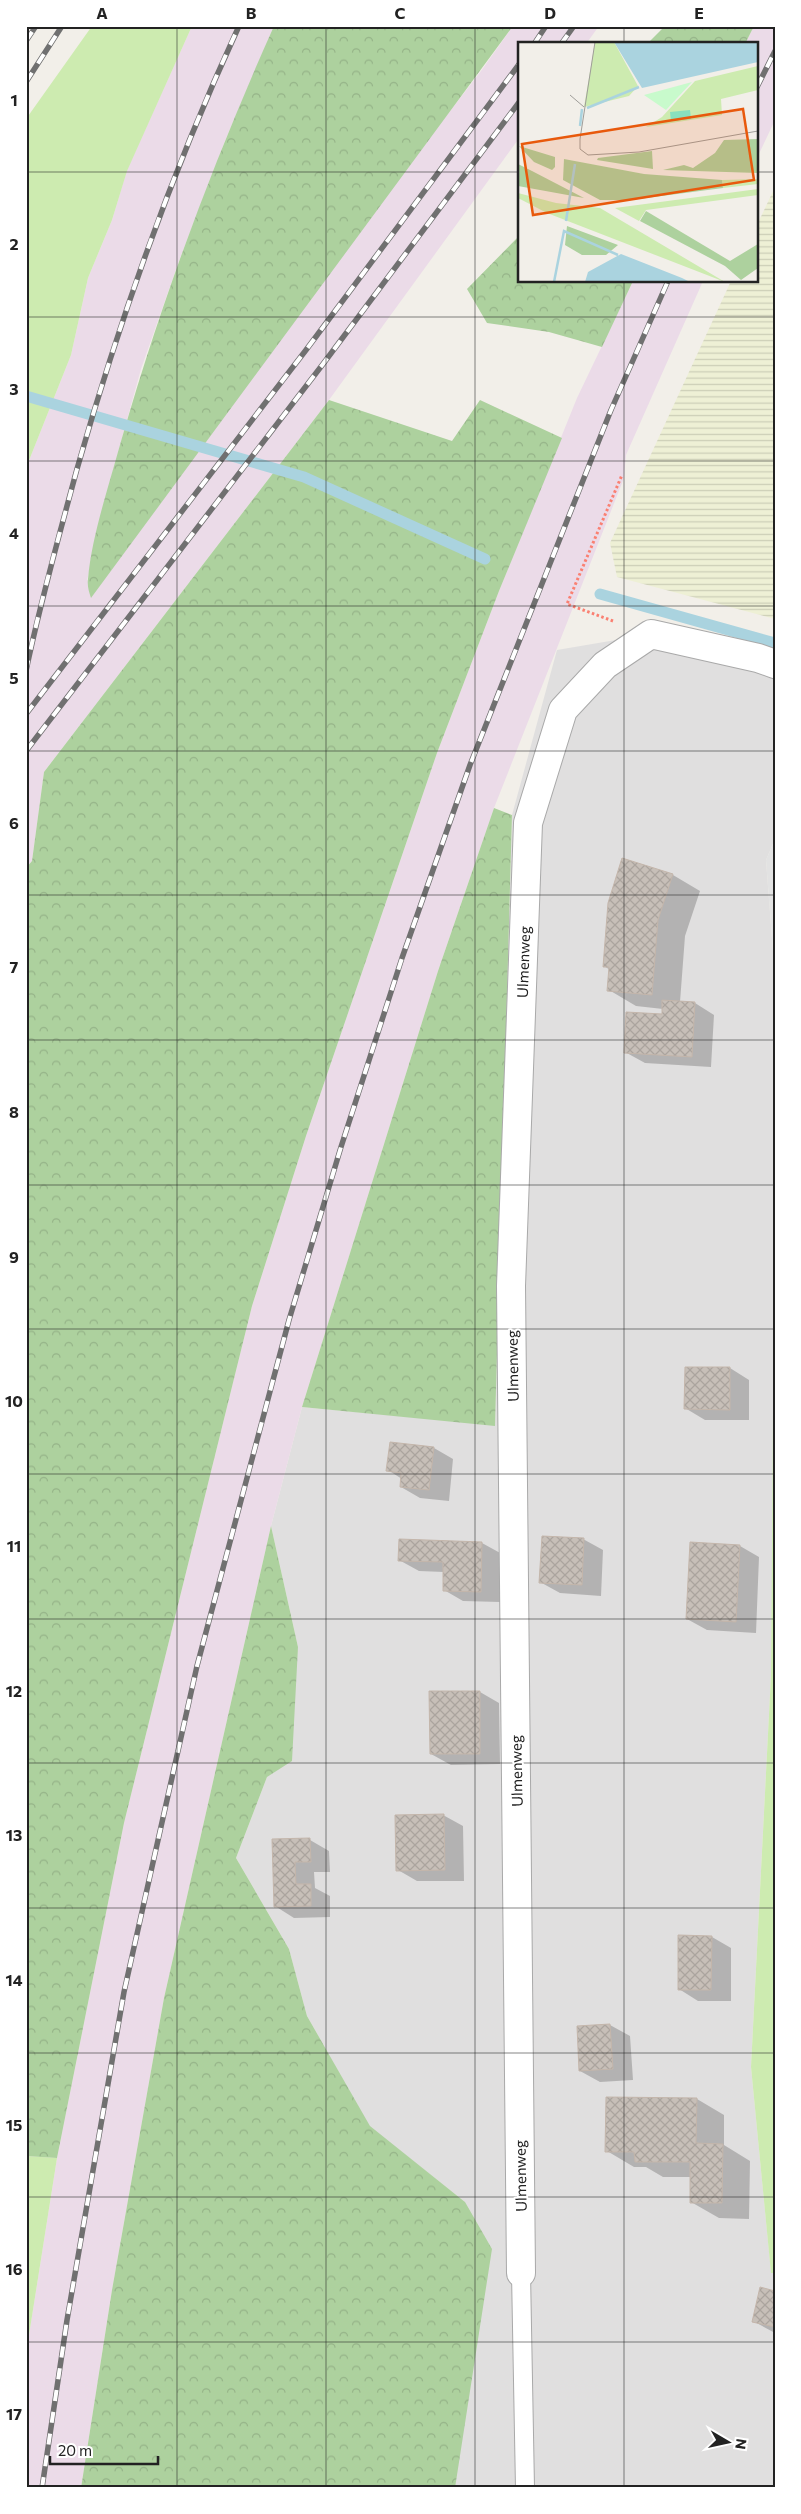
<svg xmlns="http://www.w3.org/2000/svg" width="801" height="2514" viewBox="0 0 801 2514" font-family="Commissioner,sans-serif">
  <style>
    .residential { fill: #e0dfdf }
    .industrial { fill: #ebdbe8 }
    .farmland { fill: url(#farmland-rules) }
    .grass { fill: #cdebb0 }
    .forest { fill: url(#forest-crowns) }
    .parking { fill: #e2e2e2 }
    .shadow { fill: #0003 }
    .lines { fill: none; stroke-linecap: round; stroke-linejoin: round }
    .stream { stroke: #aad3df; stroke-width: 11 }
    .building { fill: url(#building-cross-hatch); stroke: #c4b6ab }
    .lane-casing { stroke: #a9a9a9; stroke-width: 20 }
    .street-casing { stroke: #a9a9a9; stroke-width: 30 }
    .path { stroke: #fa8072; stroke-width: 3; stroke-dasharray: 2.5 2.5; stroke-linecap: butt }
    .lane { stroke: #fff; stroke-width: 18 }
    .street { stroke: #fff; stroke-width: 28 }
    .rail-casing { stroke: #707070; stroke-width: 5.5 }
    .rail { stroke: #fff; stroke-width: 4; stroke-dasharray: 11; stroke-linecap: butt }
    .grid { fill: none; stroke: #222; stroke-width: 1; stroke-opacity: 0.55 }
    .labels { text-anchor: middle; dominant-baseline: central; stroke-width: 4; stroke-linejoin: round; paint-order: stroke }
    .street-label { font-size: 15px; fill: #222; stroke: #fff }
    .inset-river { fill: none; stroke: #aad3df; stroke-width: 2.5 }
    .inset-road { fill: none; stroke: #9f9d99; stroke-width: 1 }
    .view { fill: #e8590c; fill-opacity: 0.15; stroke: #e8590c; stroke-width: 2.5 }
    .inset-edge { fill: none; stroke: #222; stroke-width: 2.5 }
    .neatline { fill: none; stroke: #222; stroke-width: 2 }
    .grid-label { font-size: 16px; text-anchor: middle; font-weight: bold; fill: #222 }
  </style>
  <defs>
    <pattern id="farmland-rules" width="6" height="5" patternUnits="userSpaceOnUse" patternTransform="scale(1.25)"><rect width="6" height="5" fill="#eef0d5"/><path d="M0 2.5h6" fill="none" stroke="#ccceb7"/></pattern>
    <pattern id="forest-crowns" width="20" height="18" patternUnits="userSpaceOnUse" patternTransform="scale(1.25)"><rect width="20" height="18" fill="#add19e"/><path d="M2 6a3 3 0 1 1 6 0M12 15a3 3 0 1 1 6 0" fill="none" stroke="#95b388"/></pattern>
    <pattern id="building-cross-hatch" width="8" height="8" patternUnits="userSpaceOnUse" patternTransform="scale(1.25)"><rect width="8" height="8" fill="#c7bfb8"/><path d="M0 0l8 8M0 8l8-8" fill="none" stroke="#aba49e"/></pattern>
  </defs>
  <rect width="100%" height="100%" fill="#f2efe9"/>
  <!-- residential -->
  <path class="residential" d="M651,634L775,664V839L766,860L775,977V1324L771,1675L751,2067L771,2272L775,2273V2488H455L465,2202L370,2127L307,2016L289,1949L236,1858L267,1777L298,1647L271,1526L302,1407L495,1425L512,815L557,650Z"/>
  <!-- industrial -->
  <path class="industrial" d="M192,26H274L225,141L179,261L141,369L105,500L87,581L481,71L513,26H599L586,44H520V137L329,400L44,772L32,861L26,868V468L71,355L88,278L112,220L127,170Z
    M754,26H775V120L757,158V44H745Z
    M633,281H703L626,455L624,478L494,808L438,971L302,1407L271,1526L164,1998L112,2290L81,2488H26V2354L57,2158L124,1823L252,1306L306,1136L437,753L499,591L577,398Z"/>
  <!-- farmland -->
  <path class="farmland" d="M775,187V619L617,577L610,543L731,281H757V225Z"/>
  <!-- grass -->
  <path class="grass" d="M92,26H192L127,171L112,220L88,278L71,355L26,468V119Z
    M773,1410L775,1414V2273H771L751,2067L771,1675Z
    M26,2156L57,2158L26,2354Z"/>
  <!-- forest -->
  <path class="forest" d="M274,26H513L91,598C89,592 87,585 88,579C91,543 104,501 114,466C156,315 210,169 274,26Z
    M665,26H754L745,44H647Z
    M520,235V281H633L602,347L549,332L487,323L467,289Z
    M329,400L452,441L480,400L562,438L499,591L437,753L306,1136L252,1306L124,1823L57,2158L26,2156V868L32,861L44,772Z
    M494,808L512,815L495,1426L302,1407L438,971Z
    M271,1526L298,1647L292,1761L267,1777L236,1858L289,1949L307,2016L370,2126L465,2202L492,2249L455,2488H81L112,2290L164,1998Z"/>
  <!-- parking -->
  <path class="parking" d="M775,839V977L766,860Z"/>
  <!-- shadow -->
  <path class="shadow" d="M673,875L700,891L685,936L680,1002L695,1003L714,1015L711,1067L645,1063L625,1052L663,1015V1009L636,1006L609,990L610,970L604,966Z
    M730,1368L749,1380V1420H705L685,1408Z
    M391,1443L434,1448L453,1459L449,1501L420,1498L401,1487L402,1479L388,1470Z
    M583,1539L603,1550L601,1596L560,1593L540,1582Z
    M400,1540L482,1543L502,1554L500,1602L463,1601L444,1590V1572L419,1571L399,1560Z
    M740,1546L759,1557L756,1633L707,1630L687,1619Z
    M480,1692L499,1703L500,1764L451,1765L431,1754Z
    M443,1815L463,1826L464,1881H417L398,1870Z
    M274,1840H310L329,1851L330,1872H314L315,1888L330,1896V1917L294,1918L275,1906Z
    M712,1937L731,1948V2001H698L679,1989Z
    M610,2025L630,2036L633,2080L600,2082L580,2071L578,2027Z
    M697,2099L724,2115V2145L750,2161L749,2219L719,2218L691,2202V2177H663L646,2167H634L607,2151Z
    M775,2292V2333L753,2321Z"/>
  <g class="lines">
    <!-- stream -->
    <path class="stream" d="M26,396L304,477L485,559
      M600,594L775,643"/>
  </g>
  <!-- building -->
  <path class="building" d="M622,858L673,874L658,920L652,995L607,991L609,967H603L608,903Z
    M662,1000L695,1002L692,1057L624,1053L626,1012L662,1014Z
    M685,1367H730V1410L684,1409Z
    M390,1442L434,1447L429,1490L400,1487L401,1473L386,1471Z
    M542,1536L584,1538L582,1585L539,1583Z
    M399,1539L482,1542L481,1592L443,1591V1562L398,1561Z
    M690,1542L740,1545L736,1622L686,1619Z
    M429,1691H480V1754H430Z
    M444,1814L445,1870L396,1871L395,1815Z
    M310,1838L311,1862H295L296,1884H311V1906L274,1907L272,1839Z
    M678,1935L712,1936L711,1990H678Z
    M610,2024L613,2069L579,2071L577,2026Z
    M606,2097L697,2098L696,2143L723,2144L722,2203H690V2162H635L634,2152H605Z
    M760,2287L775,2291V2327L752,2322Z"/>
  <g class="lines">
    <defs>
      <path id="lane" d="M521,2273L525,2488"/>
      <path id="street" d="M521,2273L511,1286L528,823L563,710L605,665L651,634L758,658L775,664"/>
    </defs>
    <!-- lane casing -->
    <use href="#lane" class="lane-casing"/>
    <!-- street casing -->
    <use href="#street" class="street-casing"/>
    <!-- path -->
    <path class="path" d="M613,621L567,604L622,475"/>
    <!-- lane -->
    <use href="#lane" class="lane"/>
    <!-- street -->
    <use href="#street" class="street"/>
    <defs>
      <path id="rail" d="M26,41L36,26
        M534,44L546,26
        M561,44L574,26
        M26,82L62,26
        M757,87L775,51
        M26,671C40,603 59,536 77,469C120,318 173,169 239,26
        M26,714L306,350L520,63
        M26,751L323,364L520,101
        M42,2488L67,2320L124,1992L197,1666L289,1320L341,1147L402,958L470,765L611,410L668,281"/>
    </defs>
    <!-- rail casing -->
    <use href="#rail" class="rail-casing"/>
    <!-- rail -->
    <use href="#rail" class="rail"/>
  </g>
  <!-- grid -->
  <path class="grid" d="M177,26V2488M326,26V2488M475,26V2488M624,26V44M26,172H520M757,172H775M624,281V2488M26,317H775M26,461H775M26,606H775M26,751H775M26,895H775M26,1040H775M26,1185H775M26,1329H775M26,1474H775M26,1619H775M26,1763H775M26,1908H775M26,2053H775M26,2197H775M26,2342H775"/>
  <g class="labels">
    <!-- street labels -->
    <g class="street-label">
      <text transform="translate(523 962) rotate(-88)">Ulmenweg</text>
      <text transform="translate(512 1366) rotate(-91)">Ulmenweg</text>
      <text transform="translate(516 1771) rotate(-91)">Ulmenweg</text>
      <text transform="translate(520 2176) rotate(-91)">Ulmenweg</text>
    </g>
  </g>
  <!-- overview -->
  <g transform="translate(518 42)">
    <rect width="240" height="240" fill="#f2efe9"/>
    <path d="M77,0H96L120,44L111,54L66,65ZM240,24V48L203,57L204,73L128,85L144,75L177,39ZM240,137V142L205,146L204,138ZM240,147V153L128,168L121,179L97,166ZM0,151L38,161L82,166L207,240L29,171L0,156Z" fill="#cdebb0"/>
    <path d="M240,97V131L145,128L166,123L175,126L197,111L206,98ZM1,104L37,115V125L34,128L16,120ZM134,109L135,127L79,118L80,116ZM46,117L126,132L204,138L205,146L113,158H82L45,138ZM0,122L14,129L66,156L0,144ZM128,169L212,219L240,202V226L223,238L207,224L122,179ZM49,184L100,203L88,213H64L47,203Z" fill="#add19e"/>
    <path d="M174,40L148,68L126,53Z" fill="#c8facc"/>
    <path d="M172,68L173,77L153,79L152,70Z" fill="#88e0be"/>
    <path d="M96,0H240V20L124,46ZM103,212L164,236L172,240H67L70,230Z" fill="#aad3df"/>
    <path class="inset-river" d="M69,66L121,45M62,84L64,67M48,179L57,122M36,240L46,189L100,213"/>
    <path class="inset-road" d="M77,0L62,97V107L70,113L121,110L240,89M52,53L66,65"/>
    <path class="view" d="M225,67L236,138L15,173L4,102Z"/>
    <rect width="240" height="240" class="inset-edge"/>
  </g>
  <!-- border -->
  <rect width="801" height="2514" fill="none" stroke="#ffffff" stroke-width="55"/>
  <!-- north arrow -->
  <g transform="translate(728 2442) rotate(99)" stroke="#ffffff" stroke-width="4" paint-order="stroke">
  <path d="M0-4L9 19L0 12L-9 19Z" fill="#222222"/>
  <text y="-8" font-size="14" font-weight="bold" text-anchor="middle" fill="#222222">N</text>
  </g>
  <!-- scale -->
  <path d="M50 2456v8h108v-8" fill="none" stroke="#222222" stroke-width="2.5"/>
  <text x="58" y="2456" font-size="15" fill="#222222" stroke="#ffffff" stroke-width="4" paint-order="stroke">20 m</text>
  <rect x="28" y="28" width="746" height="2458" class="neatline"/>
  <g class="grid-label">
    <text x="102" y="19">A</text>
    <text x="251" y="19">B</text>
    <text x="400" y="19">C</text>
    <text x="550" y="19">D</text>
    <text x="699" y="19">E</text>
    <text x="14" y="106">1</text>
    <text x="14" y="250">2</text>
    <text x="14" y="395">3</text>
    <text x="14" y="539">4</text>
    <text x="14" y="684">5</text>
    <text x="14" y="829">6</text>
    <text x="14" y="973">7</text>
    <text x="14" y="1118">8</text>
    <text x="14" y="1263">9</text>
    <text x="14" y="1407">10</text>
    <text x="14" y="1552">11</text>
    <text x="14" y="1697">12</text>
    <text x="14" y="1841">13</text>
    <text x="14" y="1986">14</text>
    <text x="14" y="2131">15</text>
    <text x="14" y="2275">16</text>
    <text x="14" y="2420">17</text>
  </g>
</svg>
